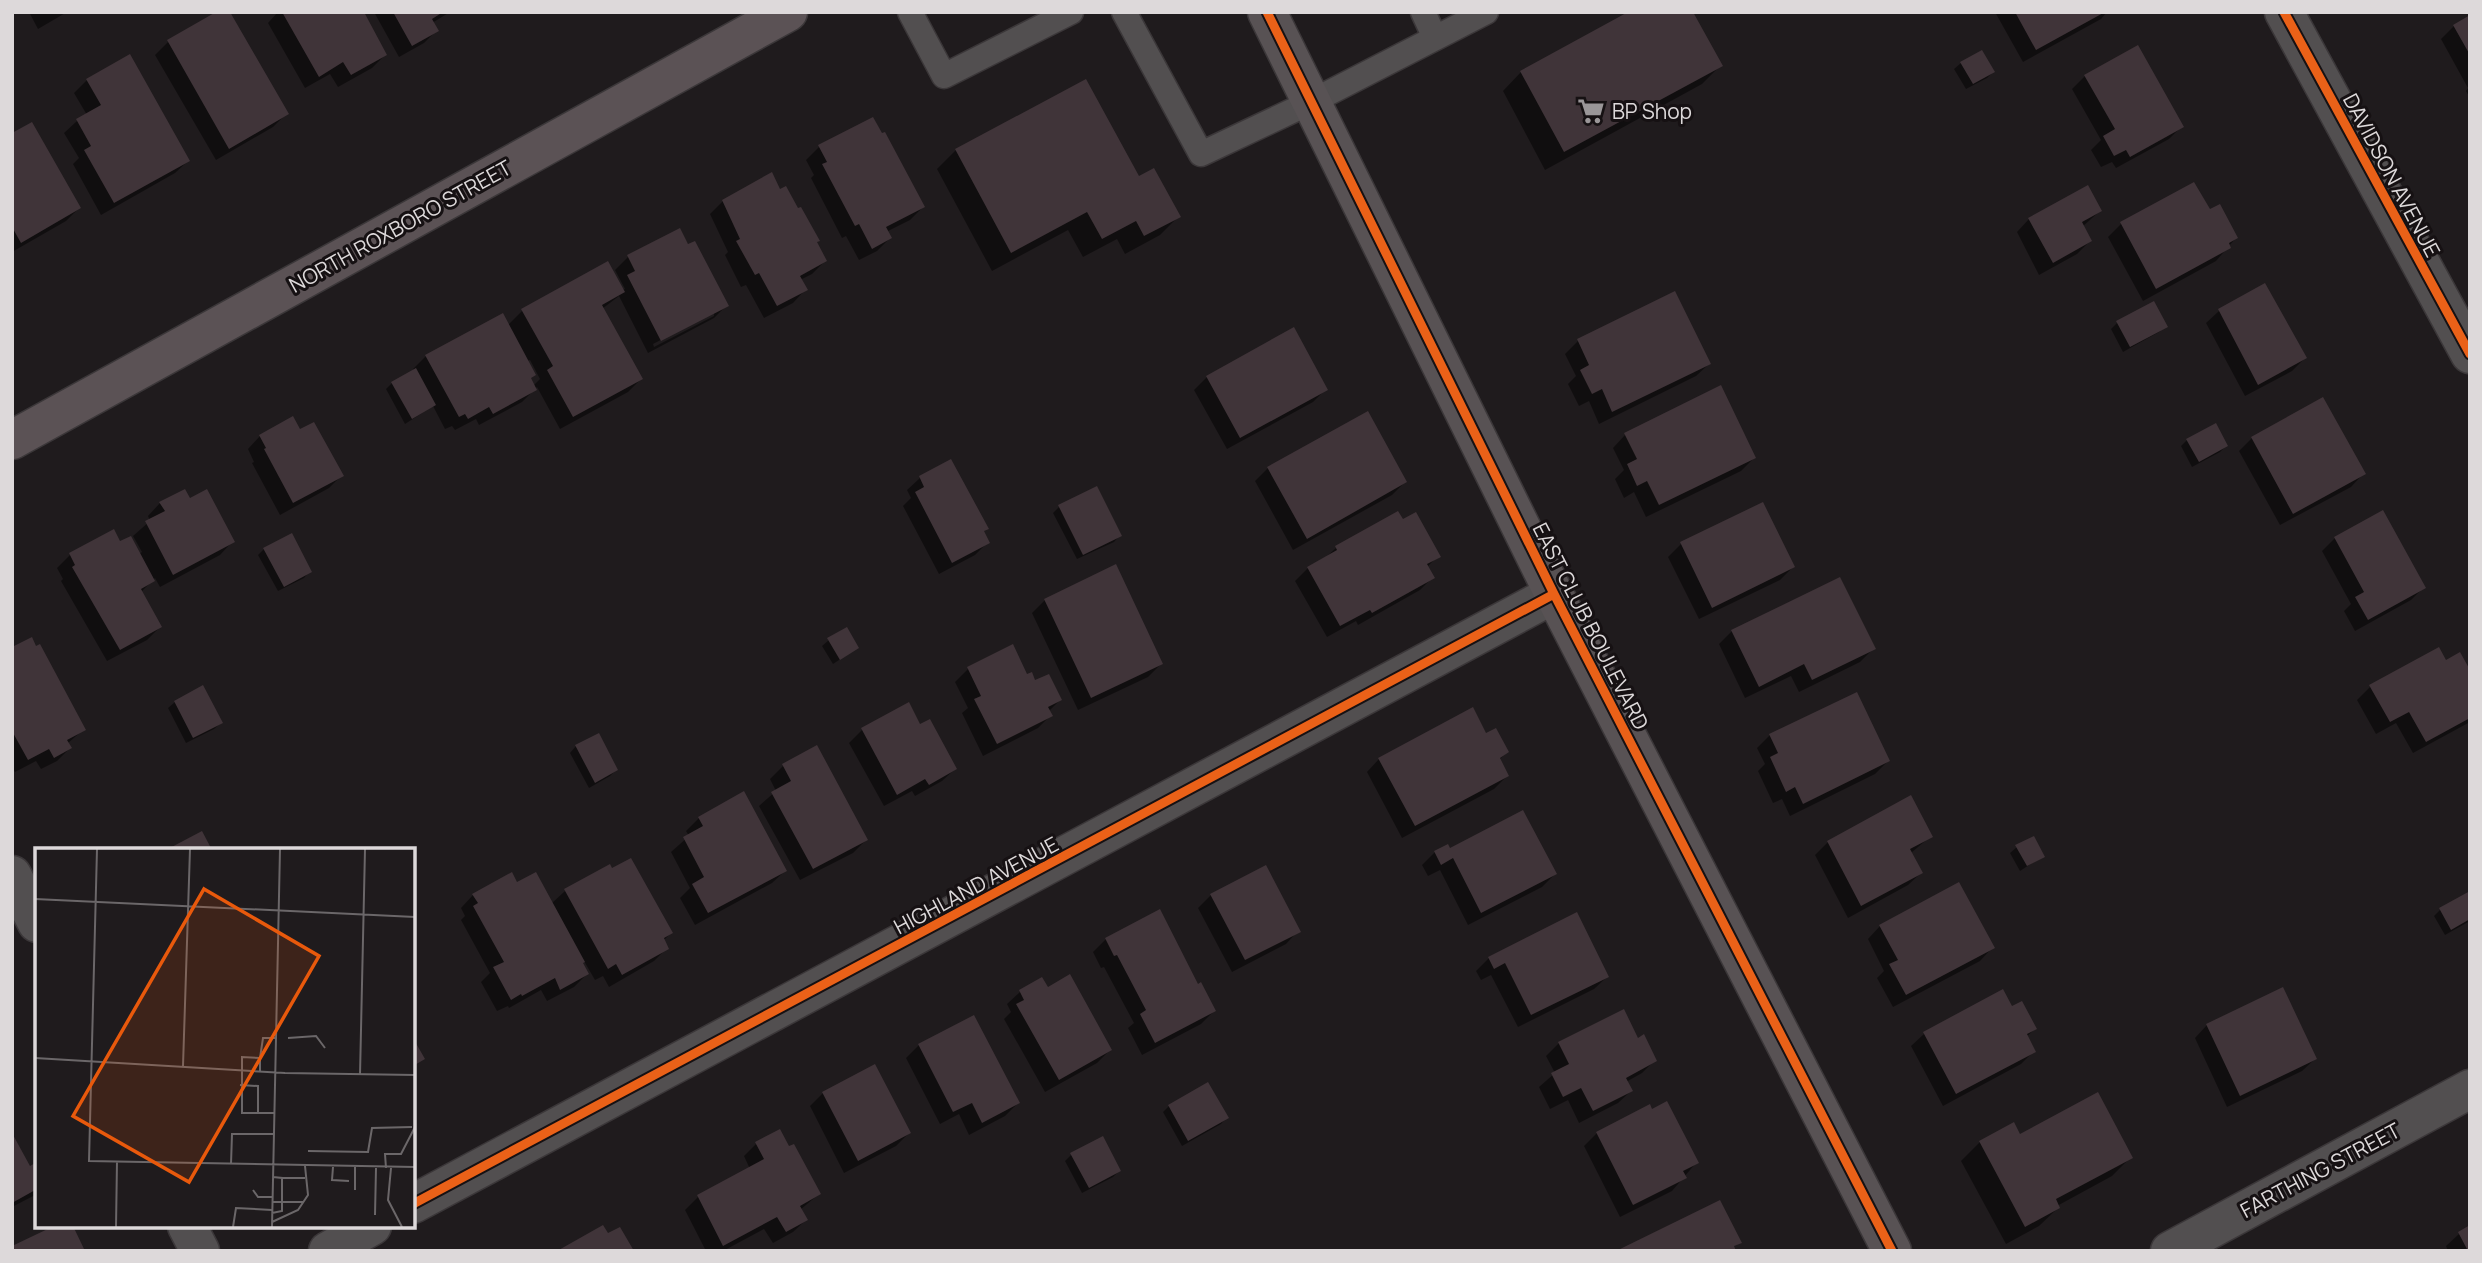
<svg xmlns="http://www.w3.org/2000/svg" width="2482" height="1263" viewBox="0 0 2482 1263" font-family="Manrope,sans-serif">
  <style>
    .shadow { fill: #0007; fill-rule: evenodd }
    .building { fill: #403439 }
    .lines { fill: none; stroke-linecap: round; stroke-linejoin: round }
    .lane-casing { stroke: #3b3739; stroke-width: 27 }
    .street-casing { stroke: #3b3739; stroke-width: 41 }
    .secondary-casing { stroke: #3b3739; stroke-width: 41 }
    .primary-casing { stroke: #3b3739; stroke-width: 41 }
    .lane { stroke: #524f50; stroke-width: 24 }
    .street { stroke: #524f50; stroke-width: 38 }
    .secondary { stroke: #585254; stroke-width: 38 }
    .primary { stroke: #5b5255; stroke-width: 38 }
    .cycleway-casing { stroke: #161113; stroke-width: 13 }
    .cycleway { stroke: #ea6118; stroke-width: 9 }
    .labels { text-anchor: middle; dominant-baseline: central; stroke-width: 6; stroke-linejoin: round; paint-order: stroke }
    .poi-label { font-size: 21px; fill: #ddd9da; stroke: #161113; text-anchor: start }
    .street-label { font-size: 21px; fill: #ddd9da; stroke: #161113 }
    .inset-road { fill: none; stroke: #6b6769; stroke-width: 2 }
    .view { fill: #e8590c; fill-opacity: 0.15; stroke: #e8590c; stroke-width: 3.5 }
    .inset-edge { fill: none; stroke: #ddd9da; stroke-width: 3.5 }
  </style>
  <rect width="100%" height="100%" fill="#1f1b1d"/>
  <!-- shadow -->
  <path class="shadow" d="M29,12H67L38,29Z
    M278,12H362L385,55L372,68L338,87L330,74L305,88L268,23Z
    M374,12H450L432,23L437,30L424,43L399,57Z
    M1995,12H2107L2101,19L2023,62Z
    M2470,17V98L2466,91L2468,88L2441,39L2454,26Z
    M168,42L286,114L273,127L216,160L155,55Z
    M1981,52L1993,72L1987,78L1966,89L1954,69L1961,63Z
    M1720,66L1702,84L1545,170L1503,91L1521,72Z
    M2085,76L2181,127L2169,139L2116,168L2112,162L2101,167L2091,150L2101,140L2072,89Z
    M87,80L188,161L175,173L101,215L73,164L79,158L64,133L77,121L87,115L74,93Z
    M12,135L79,208L66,221L12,252Z
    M819,147L923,207L910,220L886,232L890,238L877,251L859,260L846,236L842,238L811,178L814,175L806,160Z
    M956,150L1138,179L1179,216L1160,235L1125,254L1117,239L1083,257L1068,230L992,271L937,169Z
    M2193,184L2209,212L2236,238L2216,261L2143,301L2108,237L2121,224Z
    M780,191L815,243L825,261L812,274L800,280L805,290L793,303L764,318L746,285L741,287L725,255L728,252L710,214L723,201Z
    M2100,211L2082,227L2090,241L2077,254L2039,275L2017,232L2029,219Z
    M679,230L727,305L714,318L648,353L619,296L602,309L641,379L628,392L560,429L537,387L522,402L479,425L476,419L455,430L452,426L445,429L433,406L405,424L386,389L392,383L414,371L413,369L426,356L502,315L508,325L522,311L622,290L625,289L615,270L628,257ZM714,312V316L654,347L653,344ZM530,360L540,379L533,386L529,380L527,361Z
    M2265,285L2305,358L2292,371L2245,396L2206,323L2219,311Z
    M1674,293L1709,364L1696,376L1599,424L1589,401L1579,406L1568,384L1576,376L1565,354L1578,341Z
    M2153,303L2166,326L2159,332L2123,352L2111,329L2117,323Z
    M1207,377L1326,389L1313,402L1227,449L1194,390Z
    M300,432L342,475L329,488L280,515L252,463L254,462L248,449L260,436Z
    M1625,435L1754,458L1741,471L1646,517L1634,492L1624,498L1615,479L1624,470L1613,448Z
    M2252,438L2363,474L2351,487L2280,525L2239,451Z
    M2187,440L2226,446L2220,452L2192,467L2181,446Z
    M950,461L988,542L975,555L939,574L903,506L911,498L907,490L920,478Z
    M1268,468L1405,482L1392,495L1293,550L1255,481Z
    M189,500L232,542L220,555L160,587L155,578L141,592L160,627L147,640L107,661L61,581L63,579L57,568L70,555L119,543L139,554L142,552L133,536L150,521L148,516L160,503Z
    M1059,507L1120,535L1114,542L1077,559L1053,513Z
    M1403,521L1438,556L1427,567L1433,577L1420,590L1358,625L1356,621L1327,637L1295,581L1308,568L1324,559L1336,548Z
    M2335,538L2424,587L2411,600L2355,631L2344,611L2351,604L2322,551Z
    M1681,544L1793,567L1780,580L1699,619L1668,557Z
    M264,549L310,571L304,578L278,591L258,555Z
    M1045,600L1161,664L1148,677L1078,710L1032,613Z
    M1732,631L1873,649L1860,662L1799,692L1791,676L1745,698L1719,644Z
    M829,640L857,648L833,664L822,646Z
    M12,649L84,729L67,744L70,748L57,761L41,769L36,761L15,772L12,767Z
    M2446,663L2470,674V722L2413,753L2396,723L2376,734L2357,700L2370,687Z
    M968,669L1027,677L1060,700L1049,711L1051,715L1038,728L983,756L962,713L968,708L955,682Z
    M175,702L221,723L214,729L186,743L168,708Z
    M919,726L955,769L942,781L915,796L912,791L884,806L849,743L862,730Z
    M1770,735L1888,761L1875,774L1790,816L1782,799L1773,803L1758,771L1765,764L1757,748Z
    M1486,736L1507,752L1499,760L1507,776L1494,789L1402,838L1367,772L1379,759Z
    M576,746L616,770L610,776L589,788L570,753Z
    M783,766L866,840L853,853L800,880L759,806L776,791L770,779Z
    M1910,798L1931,836L1911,853L1921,873L1908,885L1848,918L1815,855L1828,842Z
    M699,818L785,871L772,883L695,925L680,898L690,888L671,852L689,836L686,831Z
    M2017,847L2043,856L2020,871L2010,853Z
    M1449,850L1555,874L1542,887L1468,925L1440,870L1428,876L1422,865L1435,852Z
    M1265,867L1298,931L1286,944L1232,972L1198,908L1211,895Z
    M516,885L551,904L565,891L671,933L663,941L667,948L654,961L609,987L603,976L595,980L584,961L581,964L587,974L574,987L547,1001L541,990L509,1008L508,1006L497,1011L481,982L490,973L461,920L465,916L461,908L473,895Z
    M2470,893V921L2445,935L2434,916L2440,910Z
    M1880,926L1992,948L1980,961L1893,1007L1877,978L1884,971L1868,939Z
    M1106,939L1197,986L1214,1011L1201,1024L1142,1055L1128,1028L1134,1023L1104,967L1101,968L1093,952Z
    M1489,958L1607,977L1594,989L1518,1027L1491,975L1481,980L1476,971Z
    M1042,979L1047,989L1110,1050L1097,1063L1045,1092L1004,1019L1011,1012L1007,1004L1020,992Z
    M2011,1009L2035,1029L2026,1037L2034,1051L2021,1064L1943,1106L1911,1046L1924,1034Z
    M2207,1025L2315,1059L2302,1071L2227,1107L2195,1038Z
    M1559,1043L1655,1060L1642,1073L1626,1082L1631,1091L1618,1103L1579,1123L1568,1100L1550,1109L1539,1087L1555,1073L1546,1056Z
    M919,1045L1018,1103L1005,1116L969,1135L959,1114L940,1124L906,1058Z
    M874,1067L909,1133L896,1146L844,1173L810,1106L823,1093Z
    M1169,1106L1227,1117L1221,1124L1182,1146L1163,1112Z
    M1597,1133L1696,1163L1672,1191L1620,1217L1584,1146Z
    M12,1136L30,1168L37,1164V1194L12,1207Z
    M2020,1136L2131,1157L2112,1176L2057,1206L2058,1208L2039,1226L2006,1244L1961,1161L1980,1142Z
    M756,1144L819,1194L800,1210L806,1220L793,1232L773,1243L764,1229L723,1251H706L685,1210L698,1197L750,1169L744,1156Z
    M1071,1155L1119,1171L1113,1177L1082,1193L1065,1161Z
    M2459,1234L2470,1251H2448L2446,1246Z"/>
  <!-- building -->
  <path class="building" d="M216,12H230L289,114L229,149L167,40Z
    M282,12H364L387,55L351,75L343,62L319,77Z
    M393,12H443L432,19L439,31L412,46Z
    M1628,12H1693L1723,66L1564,152L1520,71Z
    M2015,12H2105L2036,50Z
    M2470,15V55L2453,25Z
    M2138,45L2184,127L2130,157L2126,150L2114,156L2103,136L2115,129L2084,75Z
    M1982,50L1995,72L1973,84L1960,62Z
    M130,54L190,161L114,203L84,150L91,146L76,119L101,105L86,79Z
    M1086,79L1139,176L1154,168L1181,217L1144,236L1136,221L1102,239L1087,212L1011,253L955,149Z
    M873,117L882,133L885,132L925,207L886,227L892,238L872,249L859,224L855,226L822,164L827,162L818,145Z
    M32,122L81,208L21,243L12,227V133Z
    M772,172L780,189L786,186L798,208L801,207L820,241L817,242L827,261L800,276L808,290L777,306L759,273L755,275L736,241L740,239L722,200Z
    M2194,182L2210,209L2220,204L2238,238L2229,243L2231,248L2156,289L2120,222Z
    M2088,185L2102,211L2082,222L2092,241L2053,263L2028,218Z
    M680,228L688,244L695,241L729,306L661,341L627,275L635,271L627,255Z
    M608,261L625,292L602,305L643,379L573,417L547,370L553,366L521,309Z
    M2265,283L2307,358L2258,385L2218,309Z
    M1675,291L1711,364L1612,412L1602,389L1592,394L1580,370L1589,365L1577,339Z
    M2154,301L2168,327L2130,347L2116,321Z
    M503,313L536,375L531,378L537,390L493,414L489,407L468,419L465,414L459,417L425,355Z
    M1294,327L1328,390L1240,438L1206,376Z
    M416,368L436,405L412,419L391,382Z
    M1721,385L1756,458L1659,505L1647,481L1637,486L1627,464L1637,459L1624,433Z
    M2323,397L2366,474L2293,514L2251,437Z
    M1368,411L1407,482L1307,539L1267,467Z
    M293,416L300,429L314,422L344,476L293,503L264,449L266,448L259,435Z
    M2216,423L2228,446L2199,462L2186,439Z
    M951,459L989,529L984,531L990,543L952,563L915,492L924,487L919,476Z
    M1097,486L1122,536L1083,555L1058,505Z
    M185,489L190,498L207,489L235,542L173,575L145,521L165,511L159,502Z
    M1763,502L1795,567L1712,608L1680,542Z
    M2383,510L2426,588L2368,620L2355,597L2364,592L2334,537Z
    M1398,511L1403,519L1416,512L1441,557L1427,564L1435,578L1372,613L1370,610L1340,626L1307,567L1337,550L1335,546Z
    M114,529L120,541L131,536L155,581L141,589L162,627L120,650L72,567L75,565L69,553Z
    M292,533L312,572L284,587L263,548Z
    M1116,564L1163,664L1091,698L1044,599Z
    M1840,577L1876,649L1812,680L1804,664L1759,687L1731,630Z
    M847,627L859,648L840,660L827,638Z
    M32,637L36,646L40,644L86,730L67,740L72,748L54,758L49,749L28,760L12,731V647Z
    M1013,644L1027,674L1032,672L1035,680L1049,674L1062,700L1048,707L1053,716L997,744L974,699L981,696L967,667Z
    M2439,647L2446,660L2460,652L2470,670V718L2426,742L2409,712L2390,722L2369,685Z
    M203,685L223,723L193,738L174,701Z
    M1857,692L1890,761L1803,804L1795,787L1786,792L1770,757L1778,753L1769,734Z
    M909,702L920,724L930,719L957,769L929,785L925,779L897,795L861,728Z
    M1473,707L1486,733L1496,728L1509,752L1500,758L1509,776L1415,826L1378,758Z
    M599,733L618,770L595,783L575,745Z
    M817,745L868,840L813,869L771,792L791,781L782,764Z
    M744,791L787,871L708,913L692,884L704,877L683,837L703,826L698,817Z
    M1911,795L1933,837L1910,849L1923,873L1861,906L1827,841Z
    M1523,810L1557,874L1481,913L1453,858L1441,865L1434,851L1448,844L1450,848Z
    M202,831L212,850H166Z
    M2034,836L2045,857L2027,866L2015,845Z
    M631,858L673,933L664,938L669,949L622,975L616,964L608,969L564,889L610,864L612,868Z
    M1266,865L1301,932L1245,960L1210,894Z
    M512,872L517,882L536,872L585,962L583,963L589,974L560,990L555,978L522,996L521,994L511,1000L493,967L504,962L473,906L478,903L472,894Z
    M1959,882L1995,948L1906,995L1889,964L1898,960L1879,925Z
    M2470,891V919L2451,930L2439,908Z
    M1160,909L1198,984L1201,982L1216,1011L1155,1043L1140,1014L1146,1010L1117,955L1114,956L1105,938Z
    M1577,912L1609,977L1531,1015L1505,963L1494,969L1488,957Z
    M1070,974L1112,1050L1059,1080L1016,1004L1024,1000L1019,990L1042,977L1048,987Z
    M2283,987L2317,1059L2240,1096L2206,1024Z
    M2003,989L2012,1006L2022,1001L2037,1029L2027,1034L2036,1052L1956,1094L1923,1032Z
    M1624,1009L1638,1038L1644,1034L1657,1061L1626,1078L1633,1091L1593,1111L1581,1088L1563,1097L1551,1073L1569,1064L1558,1042Z
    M974,1015L1020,1103L982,1123L972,1103L953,1112L918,1044Z
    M413,1038L425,1059L413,1066Z
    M875,1064L911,1133L858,1161L822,1092Z
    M1208,1082L1229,1118L1188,1141L1168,1105Z
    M2098,1092L2133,1158L2056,1199L2060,1208L2025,1227L1979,1141L2014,1122L2020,1134Z
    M1667,1101L1699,1163L1683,1171L1687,1178L1633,1205L1596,1132L1650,1104L1652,1109Z
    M780,1129L789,1146L794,1144L821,1194L800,1206L808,1220L786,1232L777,1217L723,1246L697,1195L764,1159L755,1142Z
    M12,1133L30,1166L37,1162V1189L12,1203Z
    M1103,1136L1121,1171L1089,1188L1070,1153Z
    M1720,1200L1742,1243L1734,1246L1736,1251H1616Z
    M603,1225L608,1233L620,1227L634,1251H557Z
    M2470,1225V1251H2468L2458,1232Z
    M54,1226H73L85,1251H12V1246Z"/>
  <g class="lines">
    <defs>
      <path id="lane" d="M910,12L944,76L1071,12
        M1124,12L1201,154L1311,102L1486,12
        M1423,12L1435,38"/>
      <path id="street" d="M2284,12L2470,354
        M12,875L37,923
        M413,1204L1554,594
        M187,1226L200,1251
        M328,1251L372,1226
        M2170,1251L2470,1089"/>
      <path id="secondary" d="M1267,12L1554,594L1892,1251"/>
      <path id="primary" d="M12,440L788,12"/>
    </defs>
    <!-- lane casing -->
    <use href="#lane" class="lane-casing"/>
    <!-- street casing -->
    <use href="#street" class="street-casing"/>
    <!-- secondary casing -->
    <use href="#secondary" class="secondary-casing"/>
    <!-- primary casing -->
    <use href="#primary" class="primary-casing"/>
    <!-- lane -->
    <use href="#lane" class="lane"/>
    <!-- street -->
    <use href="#street" class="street"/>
    <!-- secondary -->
    <use href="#secondary" class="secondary"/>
    <!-- primary -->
    <use href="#primary" class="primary"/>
    <defs>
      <path id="cycleway" d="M1267,12L1554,594L1892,1251
        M2284,12L2470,354
        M413,1204L1554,594"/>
    </defs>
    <!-- cycleway casing -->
    <use href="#cycleway" class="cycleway-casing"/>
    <!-- cycleway -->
    <use href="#cycleway" class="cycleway"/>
  </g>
  <!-- icons -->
  <defs>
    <symbol id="supermarket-bare" viewBox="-9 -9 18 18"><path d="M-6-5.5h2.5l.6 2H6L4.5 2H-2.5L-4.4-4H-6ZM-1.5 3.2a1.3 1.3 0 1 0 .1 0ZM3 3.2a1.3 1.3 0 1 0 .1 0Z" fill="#9a9698" stroke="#161113" stroke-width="2.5" paint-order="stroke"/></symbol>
  </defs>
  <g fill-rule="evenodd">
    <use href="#supermarket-bare" x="1572" y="92" width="38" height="38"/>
  </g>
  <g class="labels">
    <!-- poi labels -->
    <g class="poi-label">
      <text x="1612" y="111">BP Shop</text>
    </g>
    <!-- street labels -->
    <g class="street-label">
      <text transform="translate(2392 175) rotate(62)">DAVIDSON AVENUE</text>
      <text transform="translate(400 226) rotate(-29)">NORTH ROXBORO STREET</text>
      <text transform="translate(1591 626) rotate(63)">EAST CLUB BOULEVARD</text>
      <text transform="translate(976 885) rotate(-28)">HIGHLAND AVENUE</text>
      <text transform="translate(2320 1170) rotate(-28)">FARTHING STREET</text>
    </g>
  </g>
  <!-- overview -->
  <g transform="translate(35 848)">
    <rect width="380" height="380" fill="#1f1b1d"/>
    <path class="inset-road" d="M62,1L54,313L380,319M0,51L380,69M253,190L281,188L290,200M0,210L250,225L380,227M225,210L228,190H242M148,218L155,1M225,223V210L207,209V265H239M325,227L330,1M205,237L223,238V265M273,303L333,304L337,280L377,279M196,316L197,286H239M298,319L297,332L314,333M351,320L350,306H366L380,279M356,320L353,352L367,379M247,330H270M218,342L223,349H237M320,342V319M237,354H247V330L238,329M237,365L247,363V354H268M340,367L341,320M237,374L263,362L273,347L270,318M81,379L82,313M198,379L201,360L237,362M237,379L245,1"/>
    <path class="view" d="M169,41L284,108L154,334L38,268Z"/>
    <rect width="380" height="380" class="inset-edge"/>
  </g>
  <!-- border -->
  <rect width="2482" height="1263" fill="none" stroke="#ddd9da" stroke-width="28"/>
</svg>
